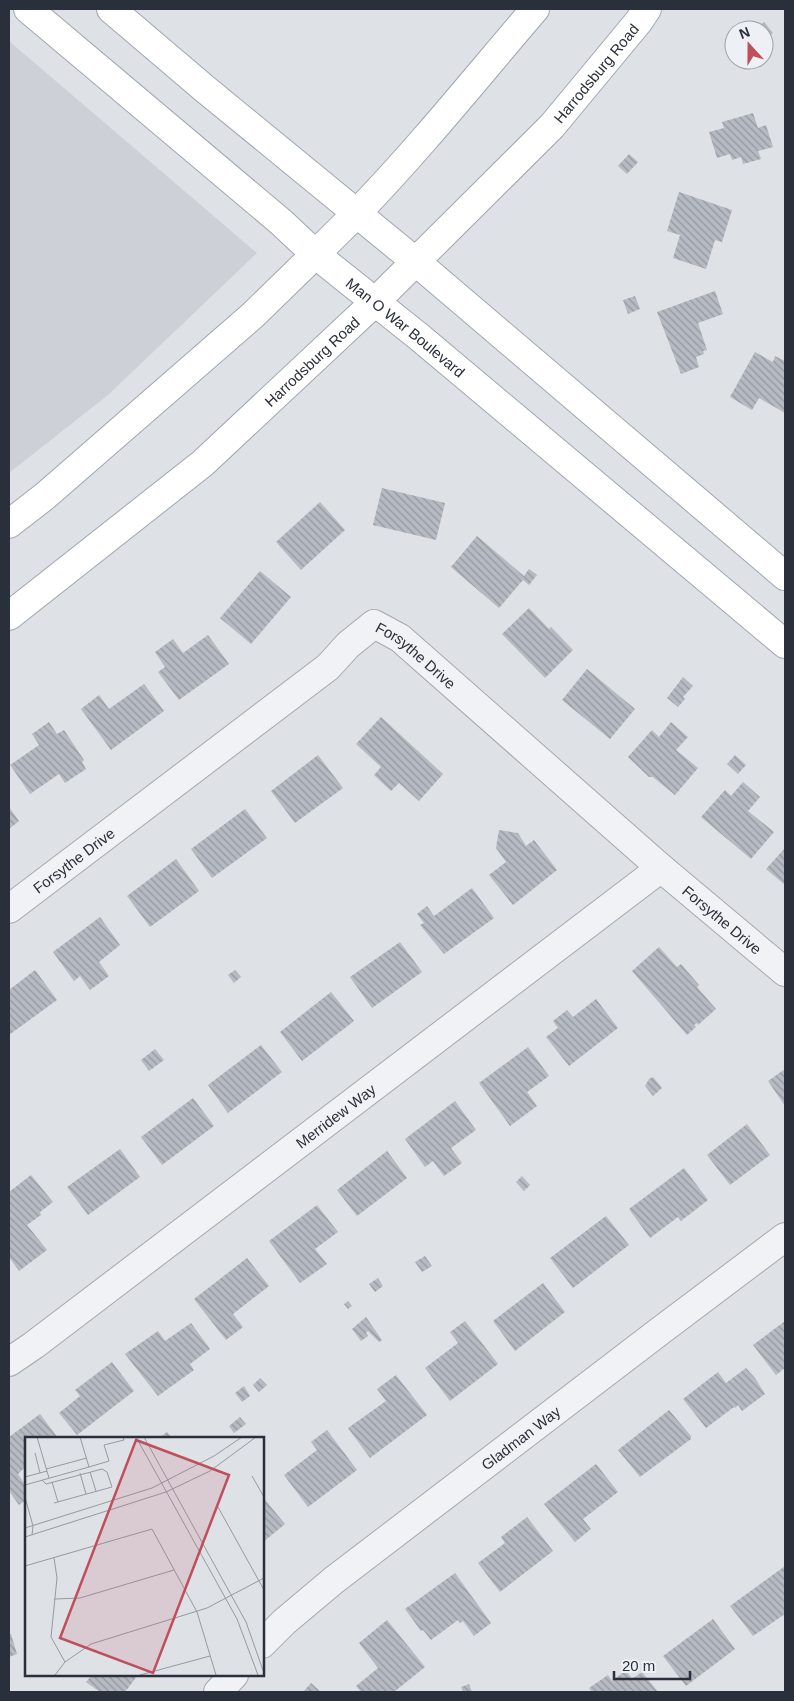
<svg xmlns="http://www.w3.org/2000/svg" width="794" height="1701" viewBox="0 0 794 1701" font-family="Arial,sans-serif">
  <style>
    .built { fill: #cdd0d7 }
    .building { fill: url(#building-back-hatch) }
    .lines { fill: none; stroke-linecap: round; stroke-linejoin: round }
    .minor-casing { stroke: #a4a8af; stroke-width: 30 }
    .major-casing { stroke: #9fa5b1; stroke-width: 30 }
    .minor { stroke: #f1f2f5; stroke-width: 28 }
    .major { stroke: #fff; stroke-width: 28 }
    .labels { text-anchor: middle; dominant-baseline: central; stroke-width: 4; stroke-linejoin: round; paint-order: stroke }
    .street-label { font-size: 15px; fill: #292f3b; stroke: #edf0f4 }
    .inset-road { fill: none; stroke: #969aa2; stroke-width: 1 }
    .view { fill: #bf4f5c; fill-opacity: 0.15; stroke: #bf4f5c; stroke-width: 2.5 }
    .inset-edge { fill: none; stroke: #292f3b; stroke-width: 2.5 }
  </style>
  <defs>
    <pattern id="building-back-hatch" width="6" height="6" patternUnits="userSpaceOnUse" patternTransform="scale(1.25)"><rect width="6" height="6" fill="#b6bac2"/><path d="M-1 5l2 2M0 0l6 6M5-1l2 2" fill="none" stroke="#94989f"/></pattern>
  </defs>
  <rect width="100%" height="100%" fill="#dee1e6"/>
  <!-- built -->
  <path class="built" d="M9,41L257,253L108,395L9,473Z"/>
  <!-- building -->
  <path class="building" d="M764,22L773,33L764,40V30H758L756,28Z
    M753,113L758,128L766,125L773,147L758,151L761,159L743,164L741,157L732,160L730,154L717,158L709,132L724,128L722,122Z
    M629,154L638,162L627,174L618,166Z
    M679,192L732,210L722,242L715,240L706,269L673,258L680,235L667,231Z
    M715,291L723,314L698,323L707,350L703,351L704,354L696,357L699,367L681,374L657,312Z
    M635,296L640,309L628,314L623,300Z
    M755,352L773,362L775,356L785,361V413L759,398L752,410L730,397Z
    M382,488L445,503L436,540L373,525Z
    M320,502L345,530L301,570L276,542Z
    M477,536L524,576L529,569L537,575L529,585L523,580L499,608L451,567Z
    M260,571L291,597L251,644L220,618Z
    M529,608L549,629L551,627L573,650L545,678L502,634Z
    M208,635L229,664L179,700L158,672L165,667L155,652L173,639L183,653Z
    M587,669L635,709L610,739L562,700Z
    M683,677L693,686L683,697L685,699L678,707L667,698Z
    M144,684L164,711L111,750L81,709L99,695L109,709Z
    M381,717L443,774L419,801L399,783L391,791L374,775L381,767L356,744Z
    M49,722L57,734L64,730L84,760L82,762L86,769L65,783L59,774L30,794L10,765L39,745L32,734Z
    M671,722L688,737L676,750L698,768L675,795L653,777H649L628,757L652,730L659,737Z
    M318,755L343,788L295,823L271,791Z
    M735,755L746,765L738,774L727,764Z
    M743,782L760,797L748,811L774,832L751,859L701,817L725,790L731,796Z
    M9,807L19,821L9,829Z
    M245,809L267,838L212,878L191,849Z
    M499,830L518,833L526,846L534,840L557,870L513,905L489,875L506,862L496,848Z
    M785,848V885L766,869Z
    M176,859L199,891L150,927L127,896Z
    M472,888L494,918L444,954L420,925L424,923L417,914L427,906L434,916Z
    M100,917L120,945L99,962L109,976L90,990L80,976L74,981L53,952Z
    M400,942L422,972L372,1008L350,977Z
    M659,947L677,967L681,964L699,985L697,987L716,1009L698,1025L697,1023L694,1025L696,1027L687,1035L632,971Z
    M35,970L57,1000L9,1035V990Z
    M235,970L241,977L234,983L228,975Z
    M331,992L354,1021L302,1061L280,1032Z
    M596,999L618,1028L569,1066L546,1037L558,1028L553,1021L567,1010L573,1017Z
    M261,1045L282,1072L228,1113L208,1085Z
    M528,1047L549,1076L527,1092L537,1106L510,1126L479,1083Z
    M155,1049L164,1060L149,1071L141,1060Z
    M785,1069V1106L768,1081Z
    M653,1077L662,1088L653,1096L645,1086L649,1079Z
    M193,1098L214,1126L162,1165L141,1137Z
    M455,1101L476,1130L451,1148L462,1163L444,1176L433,1161L425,1167L405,1139Z
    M747,1124L770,1155L730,1185L707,1155Z
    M120,1149L140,1177L88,1215L67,1187Z
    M387,1151L407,1178L357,1216L337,1190Z
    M684,1168L708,1200L681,1221L678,1217L650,1238L629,1209Z
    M31,1175L53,1202L40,1212L41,1215L27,1225L47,1250L19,1271L9,1257V1192Z
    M522,1176L530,1185L524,1191L516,1182Z
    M317,1205L338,1232L315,1249L327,1264L300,1283L269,1241Z
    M606,1216L629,1245L573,1288L550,1258Z
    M425,1256L432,1266L422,1272L415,1262Z
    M247,1258L269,1286L233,1314L243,1327L226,1340L194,1299Z
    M378,1278L383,1286L375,1292L369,1284Z
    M543,1283L565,1312L515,1351L493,1321Z
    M348,1301L352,1306L348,1309L344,1304Z
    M366,1317L382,1340L379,1342L368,1331L366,1333L368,1336L361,1341L352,1329Z
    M465,1321L498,1364L450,1401L425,1368L458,1343L450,1332Z
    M785,1321V1368L776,1375L753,1345Z
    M191,1323L210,1349L190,1364L194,1370L158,1396L125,1354L158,1331L165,1341Z
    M112,1362L134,1391L77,1435L59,1413L80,1396L75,1390Z
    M746,1368L755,1378L765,1394L742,1411L738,1405L735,1408L734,1407L706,1428L683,1399L718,1372L726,1383Z
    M396,1375L427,1415L370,1458L348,1428L386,1401L377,1389Z
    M260,1378L267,1385L259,1392L253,1385Z
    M244,1386L250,1396L242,1402L235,1393Z
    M669,1410L691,1436V1439L640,1477L618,1450Z
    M40,1414L58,1438H26V1470L23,1469L18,1474L26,1486V1500L19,1505L9,1491V1437Z
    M240,1417L246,1424L234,1433L229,1426Z
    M327,1430L357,1470L308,1507L284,1475L317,1450L311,1442Z
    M167,1432L172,1438H159Z
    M596,1464L618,1492L583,1519L591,1529L575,1542L544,1504Z
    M262,1496L285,1524L262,1543Z
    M527,1517L553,1551L500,1592L478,1563L505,1543L501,1537Z
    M785,1566V1614L753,1636L730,1606Z
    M455,1573L491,1623L474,1636L463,1621L460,1623L458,1620L431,1640L423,1630L421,1631L405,1609Z
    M713,1619L735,1649L686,1686L663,1656Z
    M387,1620L425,1667L394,1692H361L356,1686L378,1668L359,1643Z
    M9,1634H11L17,1654L9,1657Z
    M626,1670L632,1679L642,1672L658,1692H592L589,1688L608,1675L612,1681Z
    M92,1675H138L125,1692H100L86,1682Z
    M311,1683L321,1692H303Z
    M469,1684L472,1692H463L461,1687Z"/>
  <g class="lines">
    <defs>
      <g id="minor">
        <path id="s1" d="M9,909L328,667L348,645L374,624L400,638L661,868L785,972"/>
        <path id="s2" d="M9,1362L34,1345L661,868"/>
        <path id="s3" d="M262,1644L284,1622L334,1580L660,1331L785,1237"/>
        <path d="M218,1692L234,1675"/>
      </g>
      <g id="major">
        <path id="s4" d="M28,9L281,222L315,254L418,336L785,644"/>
        <path d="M111,9L205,89L415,261L785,576"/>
        <path d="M9,524L45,496L253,315C287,282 322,248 356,214C419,149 476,78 535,9"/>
        <path id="s5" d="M9,616L203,463L375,302L552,126L639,21L647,9"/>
      </g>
    </defs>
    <!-- minor casing -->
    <use href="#minor" class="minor-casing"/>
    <!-- major casing -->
    <use href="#major" class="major-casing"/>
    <!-- minor -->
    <use href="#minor" class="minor"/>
    <!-- major -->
    <use href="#major" class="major"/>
  </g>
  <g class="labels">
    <!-- street labels -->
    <g class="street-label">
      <text stroke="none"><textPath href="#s5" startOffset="801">Harrodsburg Road</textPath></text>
      <text stroke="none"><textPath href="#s4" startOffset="494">Man O War Boulevard</textPath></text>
      <text stroke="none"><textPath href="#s5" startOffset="396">Harrodsburg Road</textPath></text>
      <text stroke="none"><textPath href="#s1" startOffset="516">Forsythe Drive</textPath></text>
      <text stroke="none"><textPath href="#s1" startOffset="81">Forsythe Drive</textPath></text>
      <text stroke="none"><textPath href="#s1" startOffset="921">Forsythe Drive</textPath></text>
      <text stroke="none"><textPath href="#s2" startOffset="409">Merridew Way</textPath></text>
      <text stroke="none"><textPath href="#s3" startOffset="331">Gladman Way</textPath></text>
    </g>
  </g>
  <!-- overview -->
  <g transform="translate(25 1437)">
    <rect width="239" height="239" fill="#dee1e6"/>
    <path class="inset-road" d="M12,0L24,41M111,0L212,182L233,238M119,0L221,185L239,236M10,16L15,36M64,30L84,24L79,8L99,3L98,0M21,32L62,21M65,35L71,54M55,36L61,57M227,39L239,60M0,40L22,34M17,43L21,47L77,32L82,35L87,50L29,66M27,45L33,65M0,48L64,30L55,0M0,60L8,89L7,98M193,70L239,153M0,91L127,51L189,19L217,0M0,100L141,55L185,34L231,0M29,121L32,141L26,200L40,225M0,129L127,92L172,175L191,238M29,162L55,161L149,133M30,238L40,225L66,207L182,171L239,141M115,238L185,219"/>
    <path class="view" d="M111,3L204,38L128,236L35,201Z"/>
    <rect width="239" height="239" class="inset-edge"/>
  </g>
  <!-- border -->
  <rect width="794" height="1701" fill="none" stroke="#292f3b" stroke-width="20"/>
  <!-- north arrow -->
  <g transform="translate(749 45) rotate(339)"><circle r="24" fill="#edf0f4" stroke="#9fa3aa"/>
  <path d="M0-4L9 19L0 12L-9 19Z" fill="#bf4f5c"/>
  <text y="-8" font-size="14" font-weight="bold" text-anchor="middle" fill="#292f3b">N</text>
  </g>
  <!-- scale -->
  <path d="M614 1671v8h76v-8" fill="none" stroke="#292f3b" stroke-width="2.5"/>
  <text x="622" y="1671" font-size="15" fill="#292f3b" stroke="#edf0f4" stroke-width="4" paint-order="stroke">20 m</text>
</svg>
